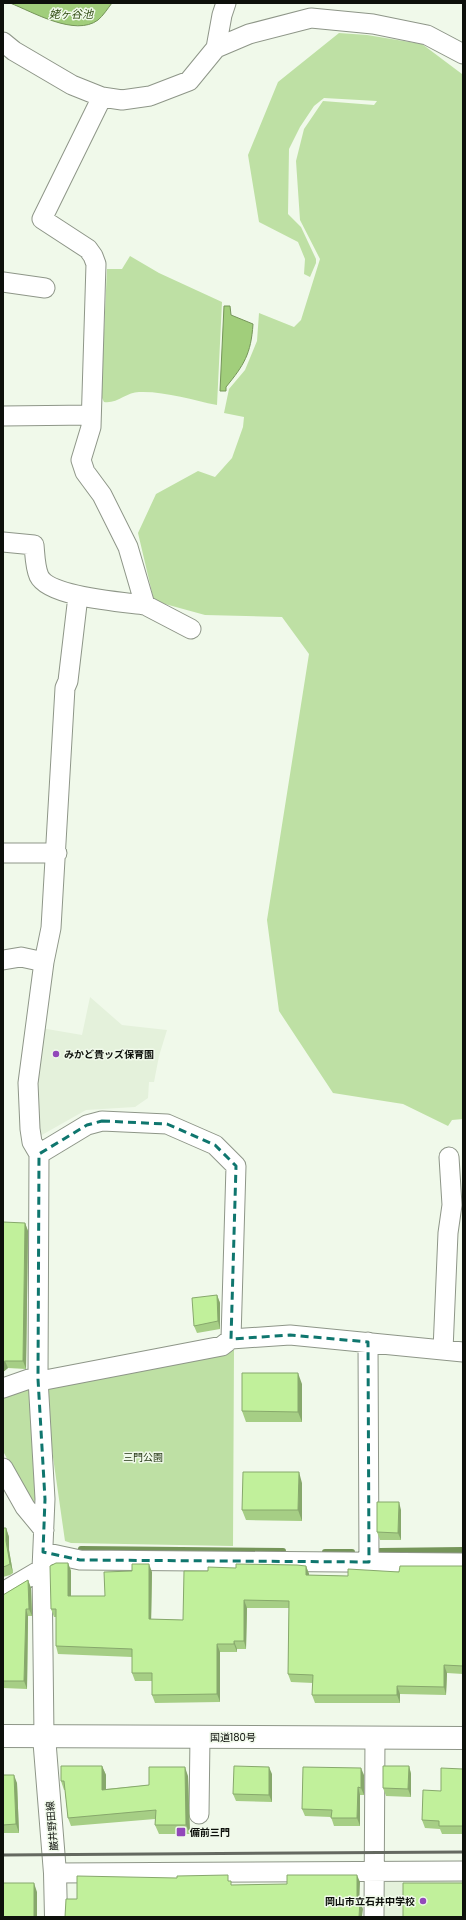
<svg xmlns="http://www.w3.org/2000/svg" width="466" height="1920" viewBox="0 0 466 1920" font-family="Poppins,'Noto Sans JP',sans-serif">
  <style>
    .built { fill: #e4f1db }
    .green { fill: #bee0a4 }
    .water { fill: #a1ce7b; stroke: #759559 }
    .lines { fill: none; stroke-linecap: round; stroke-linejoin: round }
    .stream { stroke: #759559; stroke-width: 6 }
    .minor-casing { stroke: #8e9688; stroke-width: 21 }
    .major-casing { stroke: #8e9688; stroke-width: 24 }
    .highway-casing { stroke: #8e9688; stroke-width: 24 }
    .minor { stroke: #fff; stroke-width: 19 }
    .major { stroke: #fff; stroke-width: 22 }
    .highway { stroke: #fff; stroke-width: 22 }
    .rail { stroke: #646960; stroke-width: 3 }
    .wall { fill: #a6ce85 }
    .shaded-wall { fill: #87a86c }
    .building { fill: #c1f09b; stroke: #87a86c }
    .marked { fill: none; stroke: #0f766e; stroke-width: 3; stroke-dasharray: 8 5; stroke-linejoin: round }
    .poi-dot { fill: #9248ba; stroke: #f0f9ea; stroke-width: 1.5 }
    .labels { text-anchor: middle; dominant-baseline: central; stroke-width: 3; stroke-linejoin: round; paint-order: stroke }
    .poi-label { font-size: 10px; font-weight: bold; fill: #0d100b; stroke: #f0f9ea; text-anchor: start }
    .park-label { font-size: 10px; fill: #1e300e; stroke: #f0f9ea }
    .street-label { font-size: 10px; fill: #0d100b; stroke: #f0f9ea }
    .water-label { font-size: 11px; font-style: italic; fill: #304c12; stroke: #f0f9ea }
  </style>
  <rect width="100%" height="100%" fill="#f0f9ea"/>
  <!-- built -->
  <path class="built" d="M90,997L122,1025L167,1030L159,1056L154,1082H149L148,1098L135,1107L86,1110L40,1136L34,1114L41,1028L82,1035Z
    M389,1878H463V1917H383V1885Z"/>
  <!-- green -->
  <path class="green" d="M339,33L367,35L422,44L462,74L463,1119L452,1120L448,1126L403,1104L333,1093L279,1011L267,920L309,654L282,617L205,615L154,601L138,533L156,494L198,471L215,477L232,458L243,427L244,417L224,413L229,389L245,370L257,341L259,313L294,327L301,320L320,259L300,220L296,161L304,129L323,101L374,105L377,101L324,98L314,106L300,127L289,149L288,214L301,227L316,259V263L310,277L304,274L305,259L298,242L259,222L248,155L278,82Z
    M130,256L159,273L222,302L217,405C192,400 165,391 139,392C127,392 117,404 104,402L101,396L107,269H122Z
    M234,1350L233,1546L71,1543L65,1541L47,1415V1388Z
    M30,1383L36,1500L30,1503L3,1451V1392Z"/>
  <!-- water -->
  <path class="water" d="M10,3H112C108,8 103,16 98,20C75,37 33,12 10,3Z
    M224,306H230L231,315L253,324C251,354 244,365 226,387V391H220Z"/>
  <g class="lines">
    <!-- stream -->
    <path class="stream" d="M81,1549L283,1551
      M380,1551L463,1550
      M325,1552H352"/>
    <defs>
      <path id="minor" d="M3,42L14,51L72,85L102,97L122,100L150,96L189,81L216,48L249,34L311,18L373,24L427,35L463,54
        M216,48L222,15L226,3
        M102,97L42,219L88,249L93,256L96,264L91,427L81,460L85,472L102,495L128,547L145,605L191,629
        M3,282L45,288
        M3,416L91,415
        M3,542L34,545C35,555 35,567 39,576C49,597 123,602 145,605
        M3,853H57
        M3,960L21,957L44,962
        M39,1154L87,1125L102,1121L167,1124L215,1145L236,1166L231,1339
        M368,1342L369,1562
        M443,1350L448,1233L452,1205L449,1157
        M3,1388L29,1379L45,1380L222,1346L231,1339L290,1335L463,1352
        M3,1468L25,1507L44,1530
        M43,1552L80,1560L463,1563
        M3,1592L42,1569
        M44,1736L42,1569L45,1499L38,1379L39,1154L32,1142L30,1129L28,1083L44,962L51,928L65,688L68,681L78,596
        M199,1814L200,1737
        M55,1873L463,1871
        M374,1917L375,1737"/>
      <path id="major" d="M44,1736L55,1873L56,1917"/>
      <path id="highway" d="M3,1736L463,1738"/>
    </defs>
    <!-- minor casing -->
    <use href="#minor" class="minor-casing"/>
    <!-- major casing -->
    <use href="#major" class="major-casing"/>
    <!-- highway casing -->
    <use href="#highway" class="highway-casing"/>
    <!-- minor -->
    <use href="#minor" class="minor"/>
    <!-- major -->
    <use href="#major" class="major"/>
    <!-- highway -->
    <use href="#highway" class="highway"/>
    <!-- rail -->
    <path class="rail" d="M3,1855L463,1852"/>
  </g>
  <!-- wall -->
  <path class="wall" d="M25,1223L28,1231L26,1369L8,1368L3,1372Z
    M217,1295L220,1303V1329L197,1333L194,1326Z
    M302,1384V1422H246L242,1411Z
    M302,1483V1521L246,1520L242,1510Z
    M401,1510V1540H380L377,1532Z
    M3,1528H6L9,1537V1550L13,1573L10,1575L3,1577Z
    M68,1563L71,1571V1596H105L152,1572L151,1619L183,1620L208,1571L236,1568L306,1566L309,1574V1575L348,1576L463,1566V1674L447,1673L446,1695L400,1694V1703H315L312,1695L313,1683L291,1682L288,1674L289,1608H247L246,1649H237V1652H220V1702L155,1703L152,1695V1681H135L132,1673V1657L58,1654L56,1646V1617H54L51,1609Z
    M28,1580L31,1588L32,1616H28L27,1689L3,1688V1595Z
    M102,1766L106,1775V1789L149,1785L188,1776L190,1834H159L155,1825V1819L71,1826L68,1818L65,1790H64L61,1781Z
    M409,1766L411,1774V1797L386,1796L383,1788Z
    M463,1769V1834H442L440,1829L425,1828L422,1820L441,1791Z
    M272,1774V1802L236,1801L233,1794Z
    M3,1775L17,1783L19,1833H3Z
    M364,1775V1795H360V1826H334L331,1817L305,1816L302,1809Z"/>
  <!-- shaded-wall -->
  <path class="shaded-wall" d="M25,1223L28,1231L26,1369L23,1361Z
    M217,1295L220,1303V1329L218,1321Z
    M5,1361L8,1368L3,1372V1362Z
    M298,1373L302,1384V1422L298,1412Z
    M299,1472L302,1483V1521L298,1510Z
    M399,1502L401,1510V1540L398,1533Z
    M6,1528L9,1537V1550L13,1573L10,1564L6,1541Z
    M68,1563L71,1571V1604L68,1596Z
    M149,1564L152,1572L151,1627L149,1619Z
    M306,1566L309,1574L308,1583L306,1575Z
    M28,1580L31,1588L32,1616L29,1609Z
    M244,1600L247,1608L246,1649L244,1641Z
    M26,1609L28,1616L27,1689L24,1681Z
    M234,1641L237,1649V1652L234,1644Z
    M217,1644L220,1652V1702L217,1694Z
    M444,1665L447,1673L446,1695L444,1687Z
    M397,1686L400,1694V1703L397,1695Z
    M102,1766L106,1775V1798L102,1790Z
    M409,1766L411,1774V1797L408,1789Z
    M185,1767L188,1776L190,1834L186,1825Z
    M269,1767L272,1774V1802L269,1795Z
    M361,1768L364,1775V1795L361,1788Z
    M14,1775L17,1783L19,1833L16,1824Z
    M358,1787L360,1795V1826L357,1818Z
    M357,1875L360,1882L359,1909L357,1901Z
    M34,1883L37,1892V1917H34Z
    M360,1901L363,1909L362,1917H359Z"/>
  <!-- building -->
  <path class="building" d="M3,1222L25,1223L23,1361H5L3,1362Z
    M217,1295L218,1321L194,1326L192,1298Z
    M242,1373H298V1412L242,1411Z
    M243,1472H299L298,1510H242Z
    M377,1502H399L398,1533L377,1532Z
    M3,1528H6V1541L10,1564L6,1566L3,1567Z
    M56,1563H68V1596H105L104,1572L132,1571V1564H149V1619L183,1620L184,1571H208V1567L236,1568V1564L297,1565L306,1566V1575L348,1576V1569L399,1572L400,1566H463V1666L444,1665V1687L397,1686V1695H312L313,1675L288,1674L289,1601L244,1600V1641H234V1644H217V1694L152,1695V1673H132V1649L56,1646V1609H51L50,1566Z
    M28,1580L29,1609H26L24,1681H3V1595Z
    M61,1766H102V1790L149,1785V1767H185L186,1825H155L156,1810L68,1818L64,1781H61Z
    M234,1766L269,1767V1795L233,1794Z
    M383,1766H409L408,1789L383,1788Z
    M303,1767L361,1768V1788L358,1787L357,1818H331L332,1810L302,1809Z
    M441,1768L463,1769V1826H439V1821L422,1820L423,1790L441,1791Z
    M3,1775H14L16,1824L3,1825Z
    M228,1875V1881H231V1885L287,1884V1875H357V1901H360L359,1917H65L66,1899H77V1876L177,1878V1876Z
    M3,1883H34V1917H3Z
    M403,1883H463V1917H403Z"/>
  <!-- marked area -->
  <path class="marked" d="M102,1121L167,1124L215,1145L236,1166L231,1339L290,1335L368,1342L369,1562L80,1560L43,1552L45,1499L38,1379L39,1154L87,1125Z"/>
  <!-- markers -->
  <g class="poi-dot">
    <circle cx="56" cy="1054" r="4"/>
    <rect x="176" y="1827" width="10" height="10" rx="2"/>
    <circle cx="423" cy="1901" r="4"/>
  </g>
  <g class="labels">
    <!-- poi labels -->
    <g class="poi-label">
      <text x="64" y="1054">みかど貴ッズ保育園</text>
      <text x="190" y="1832">備前三門</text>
      <text x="415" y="1901" text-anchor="end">岡山市立石井中学校</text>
    </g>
    <!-- park labels -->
    <g class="park-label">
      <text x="143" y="1457">三門公園</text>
    </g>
    <!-- street labels -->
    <g class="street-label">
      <text x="233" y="1737">国道180号</text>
      <text transform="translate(52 1826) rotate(-95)">巌井野田線</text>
    </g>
    <!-- water labels -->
    <g class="water-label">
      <text x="71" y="14">姥ヶ谷池</text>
    </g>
  </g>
  <!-- border -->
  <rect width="466" height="1920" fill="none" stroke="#0d100b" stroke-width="8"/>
</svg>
